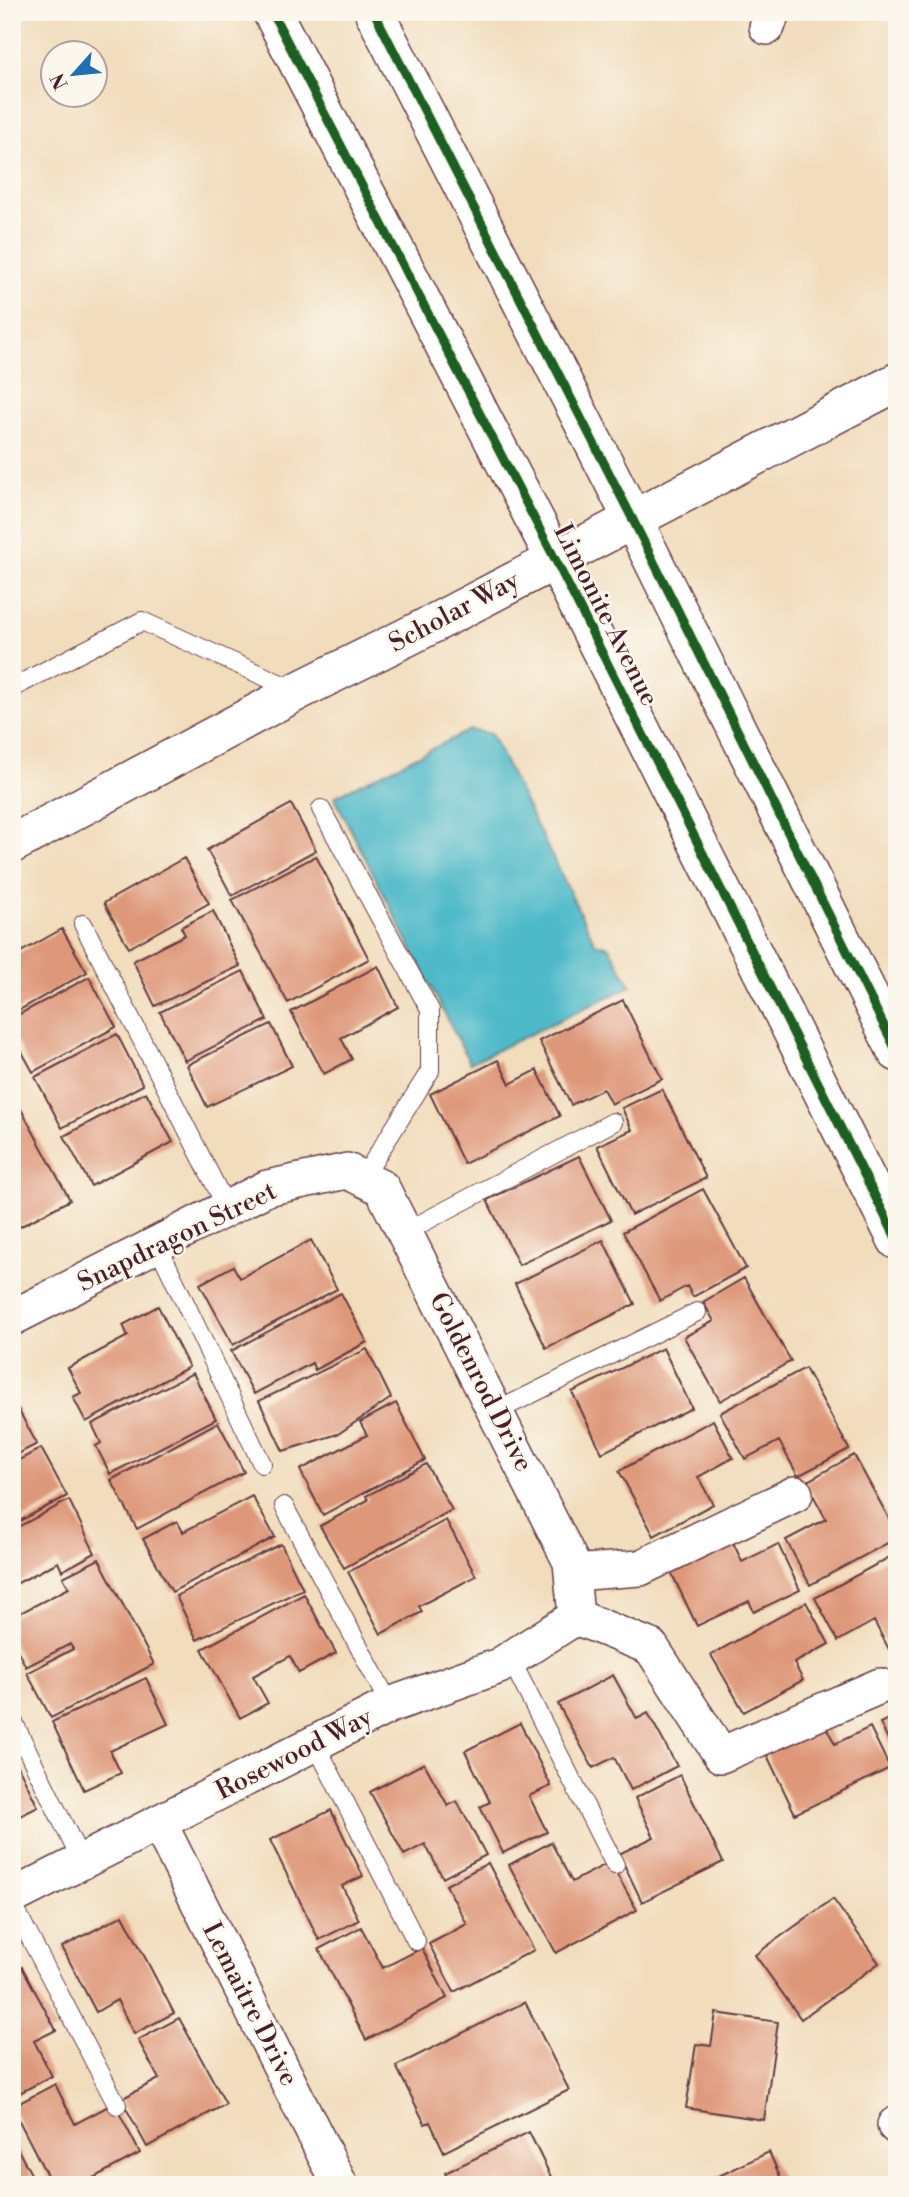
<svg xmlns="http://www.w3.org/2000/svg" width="909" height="2197" viewBox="0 0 909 2197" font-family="'Libre Bodoni',serif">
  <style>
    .water { fill: #4db9c9; stroke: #4c6c7a; stroke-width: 2 }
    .building { fill: #de9779 }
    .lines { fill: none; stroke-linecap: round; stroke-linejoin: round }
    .service-casing { stroke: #633b41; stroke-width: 20 }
    .minor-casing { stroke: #633b41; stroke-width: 38 }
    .tertiary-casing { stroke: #633b41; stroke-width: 41 }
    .primary-casing { stroke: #633b41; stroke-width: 41 }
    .service { stroke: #fff; stroke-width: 18 }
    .minor { stroke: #fff; stroke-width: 35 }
    .tertiary { stroke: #fff; stroke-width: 38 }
    .primary { stroke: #fff; stroke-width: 38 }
    .cycleway-casing { stroke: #fbf7ec; stroke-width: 13 }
    .cycleway { stroke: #1b5e20; stroke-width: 9 }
    .labels { text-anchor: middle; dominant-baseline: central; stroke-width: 5; stroke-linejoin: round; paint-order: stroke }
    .street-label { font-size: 26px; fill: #4a1f2b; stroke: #fbf7ec }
  </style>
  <rect width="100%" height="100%" fill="#fbf7ec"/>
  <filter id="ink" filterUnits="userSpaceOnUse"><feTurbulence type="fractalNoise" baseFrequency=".0143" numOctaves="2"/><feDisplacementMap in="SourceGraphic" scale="14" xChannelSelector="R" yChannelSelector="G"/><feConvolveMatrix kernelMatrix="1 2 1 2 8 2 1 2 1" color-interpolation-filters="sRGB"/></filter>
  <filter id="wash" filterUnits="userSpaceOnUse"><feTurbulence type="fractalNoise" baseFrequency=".00686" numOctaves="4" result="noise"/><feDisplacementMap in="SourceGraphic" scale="28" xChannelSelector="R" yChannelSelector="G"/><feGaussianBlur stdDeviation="1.57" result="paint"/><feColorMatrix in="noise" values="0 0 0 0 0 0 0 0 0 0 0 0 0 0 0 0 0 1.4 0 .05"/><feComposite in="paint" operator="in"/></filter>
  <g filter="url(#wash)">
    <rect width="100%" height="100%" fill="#f1dcbb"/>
    <!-- water -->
    <path class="water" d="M470,730L491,734L595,943L609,947L631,986L470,1063L334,797Z"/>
    <g id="blocks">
      <!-- building -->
      <path class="building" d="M291,804L316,850L232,896L207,850Z
        M316,856L369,959L288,1003L232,900Z
        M184,858L209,903L129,948L104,903Z
        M213,911L240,966L155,1006L133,961L185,935L181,927Z
        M62,929L87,972L12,1014V957Z
        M378,966L398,1007L341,1038L352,1059L324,1074L291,1012Z
        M243,971L267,1020L185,1061L160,1012Z
        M89,977L116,1027L33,1072L12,1034V1018Z
        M623,1000L662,1079L611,1104L603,1089L571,1105L539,1041Z
        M271,1024L292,1066L207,1107L187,1065Z
        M117,1034L143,1085L62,1128L35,1077Z
        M498,1060L510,1084L537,1070L560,1116L464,1164L430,1094Z
        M662,1089L706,1178L631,1215L597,1146L632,1130L622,1108Z
        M146,1092L173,1142L91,1186L64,1136Z
        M15,1098L70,1200L12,1231V1099Z
        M579,1156L611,1220L519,1265L487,1200Z
        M703,1189L746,1268L693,1297L687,1286L660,1301L623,1232Z
        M311,1240L337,1289L233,1345L200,1284L233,1266L240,1278Z
        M603,1240L635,1304L546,1348L515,1284Z
        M744,1278L791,1361L720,1401L684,1337L714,1321L703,1302Z
        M341,1293L367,1342L315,1370L312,1363L254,1394L231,1351Z
        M158,1306L189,1367L86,1422L73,1397L81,1393L68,1368L128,1336L123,1325Z
        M663,1348L692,1408L602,1453L572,1392Z
        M367,1349L391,1398L338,1434L283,1451L259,1401Z
        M805,1368L849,1449L798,1476L779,1441L745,1459L720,1413Z
        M193,1373L216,1419L110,1474L96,1446L101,1443L92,1424Z
        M12,1398L37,1444L12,1457Z
        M396,1403L425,1460L323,1515L300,1470L367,1435L360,1422Z
        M713,1420L733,1458L698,1477L713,1504L654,1536L619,1471Z
        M218,1422L244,1472L137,1529L111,1480Z
        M41,1448L67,1496L12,1525V1464Z
        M854,1455L897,1533V1538L810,1585L786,1540L826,1519L806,1482Z
        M426,1464L452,1510L344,1568L320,1526L368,1500L366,1496Z
        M252,1496L275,1537L172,1592L143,1539L177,1521L183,1532Z
        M69,1500L95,1553L62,1571L58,1562L12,1586V1530Z
        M446,1520L476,1576L419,1606L422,1612L381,1634L348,1572Z
        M732,1540L742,1562L778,1544L800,1590L754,1612L749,1601L697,1626L670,1570Z
        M281,1544L303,1589L197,1640L176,1596Z
        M897,1553V1655L893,1657L874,1621L838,1641L815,1598Z
        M99,1559L154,1664L51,1718L27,1673L73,1649L70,1644L26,1667L12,1640V1617L69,1588L63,1577Z
        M304,1594L336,1653L299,1673L290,1656L253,1676L268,1703L240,1718L202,1649Z
        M806,1602L829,1644L794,1663L803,1680L744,1712L711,1655Z
        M613,1675L637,1719L648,1713L677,1766L631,1790L614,1757L593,1768L558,1704Z
        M146,1678L168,1724L110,1751L121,1773L84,1790L52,1722Z
        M897,1715V1757L880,1723Z
        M520,1723L551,1786L529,1796L547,1832L503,1853L480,1807L490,1802L465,1751Z
        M824,1723L835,1744L870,1727L890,1768L795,1814L765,1751Z
        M12,1754L38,1807L12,1820Z
        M424,1763L448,1806L457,1801L486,1855L443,1878L425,1844L404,1855L370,1792Z
        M680,1775L723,1862L642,1902L619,1854L654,1837L635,1798Z
        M331,1810L363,1876L342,1886L359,1920L319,1940L270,1840Z
        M551,1842L572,1882L610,1862L637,1910L556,1953L509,1865Z
        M488,1863L534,1950L454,1992L429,1944L467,1924L446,1885Z
        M833,1899L879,1963L801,2019L755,1955Z
        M123,1915L174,2013L134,2034L117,2000L96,2012L62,1947Z
        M361,1927L383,1968L422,1948L447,1998L366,2040L319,1949Z
        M22,1967L56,2030L34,2041L52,2076L12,2097V1972Z
        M525,2002L569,2090L444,2152L430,2122L425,2124L396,2066Z
        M716,2013L778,2022L764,2120L686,2108L696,2044L711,2046Z
        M179,2018L226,2104L147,2147L121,2099L159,2079L138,2040Z
        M55,2084L75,2124L114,2103L140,2153L80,2185H52L12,2107Z
        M529,2132L555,2185H451L445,2173Z
        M12,2139L37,2185H12Z
        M769,2152L784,2185H700Z"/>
    </g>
  </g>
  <g filter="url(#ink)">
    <use href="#blocks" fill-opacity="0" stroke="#633b41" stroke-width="2"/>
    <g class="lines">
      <defs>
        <path id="service" d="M12,688L142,621L294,690
          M321,809L430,1010V1071L363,1178
          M83,924L227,1208
          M405,1232L613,1122
          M157,1244L262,1464
          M495,1412L697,1312
          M284,1506L390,1705
          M510,1658L615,1865
          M12,1719L82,1862
          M315,1743L416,1941
          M12,1903L117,2105"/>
        <path id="minor" d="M767,27L772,12
          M12,1318L267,1188L347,1171L382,1188L571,1562L576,1617
          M572,1573L640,1568L795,1494
          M576,1617L651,1647L721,1755L880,1686
          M159,1823L340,2185
          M12,1897L390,1705L499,1666L576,1617
          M895,2125L897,2127"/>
        <path id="tertiary" d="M12,844L298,691L417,632L897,382"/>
        <path id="primary" d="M272,12L555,559L897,1240
          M374,12L632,518L897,1052"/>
      </defs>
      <!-- service casing -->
      <use href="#service" class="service-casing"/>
      <!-- minor casing -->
      <use href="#minor" class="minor-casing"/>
      <!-- tertiary casing -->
      <use href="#tertiary" class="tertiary-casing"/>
      <!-- primary casing -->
      <use href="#primary" class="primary-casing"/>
      <!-- service -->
      <use href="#service" class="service"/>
      <!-- minor -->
      <use href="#minor" class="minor"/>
      <!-- tertiary -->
      <use href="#tertiary" class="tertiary"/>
      <!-- primary -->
      <use href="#primary" class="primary"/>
      <defs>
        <path id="cycleway" d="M272,12L555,559L897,1240
          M374,12L632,518L897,1052"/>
      </defs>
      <!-- cycleway casing -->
      <use href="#cycleway" class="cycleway-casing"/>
      <!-- cycleway -->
      <use href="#cycleway" class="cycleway"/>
    </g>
  </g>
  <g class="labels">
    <!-- street labels -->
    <g class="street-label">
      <text transform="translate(454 612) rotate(-28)">Scholar Way</text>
      <text transform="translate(606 615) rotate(63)">Limonite Avenue</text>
      <text transform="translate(177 1237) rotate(-26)">Snapdragon Street</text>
      <text transform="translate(481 1382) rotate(63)">Goldenrod Drive</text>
      <text transform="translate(294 1754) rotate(-27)">Rosewood Way</text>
      <text transform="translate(250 2004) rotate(63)">Lemaitre Drive</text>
    </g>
  </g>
  <!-- margin -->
  <rect width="909" height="2197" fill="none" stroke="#fbf7ec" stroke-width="42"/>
  <!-- north arrow -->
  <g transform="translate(74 74) rotate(243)"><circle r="33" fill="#fbf7ec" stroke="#b4a19f" stroke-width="2"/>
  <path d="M0-5L12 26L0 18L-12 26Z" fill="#1f6fb2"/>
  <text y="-10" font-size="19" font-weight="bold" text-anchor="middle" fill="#4a1f2b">N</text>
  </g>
</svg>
